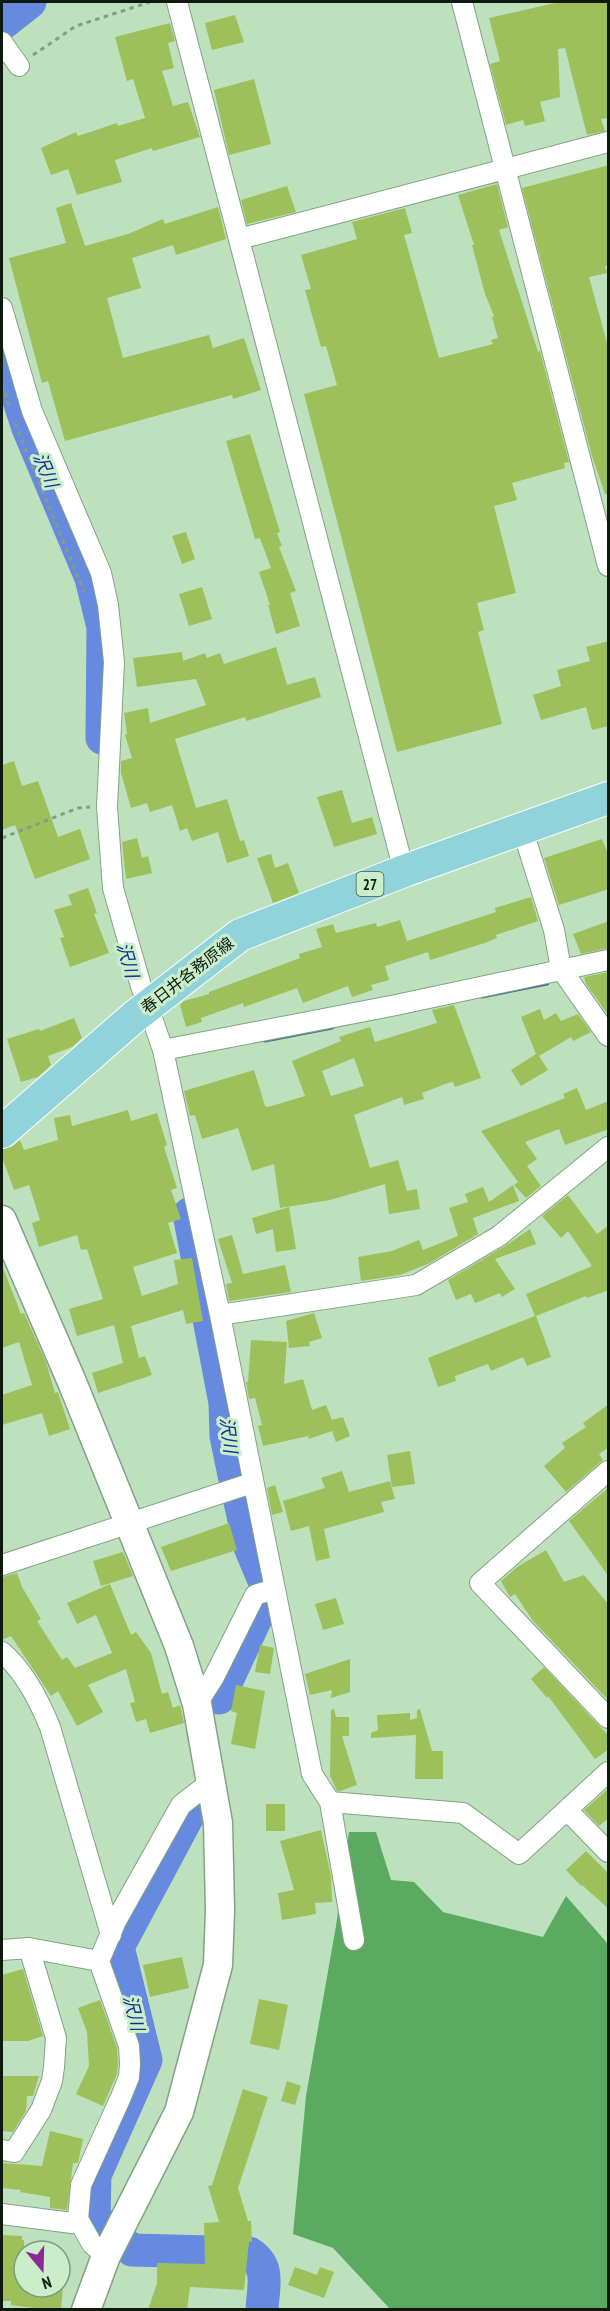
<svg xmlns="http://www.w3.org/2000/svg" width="610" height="2311" viewBox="0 0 610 2311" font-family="'PT Sans Narrow','Noto Sans JP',sans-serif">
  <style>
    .forest { fill: #5aab60 }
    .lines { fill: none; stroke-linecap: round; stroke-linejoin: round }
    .stream { stroke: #4b68a0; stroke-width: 5 }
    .river { stroke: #658adf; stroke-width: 33 }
    .building { fill: #9dc05b; fill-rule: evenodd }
    .street-casing { stroke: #81a382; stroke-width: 22 }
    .secondary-casing { stroke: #81a382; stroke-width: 31 }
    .primary-casing { stroke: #fff; stroke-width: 34 }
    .path { stroke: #829f82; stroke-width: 3; stroke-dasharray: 4.5 4.5; stroke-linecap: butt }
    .street { stroke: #fff; stroke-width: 20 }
    .secondary { stroke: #fff; stroke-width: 28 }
    .primary { stroke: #91d3da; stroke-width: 32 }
    .labels { text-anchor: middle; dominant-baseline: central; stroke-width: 6; stroke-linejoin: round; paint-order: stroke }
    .shield { fill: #caeeca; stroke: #465a46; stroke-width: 1.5 }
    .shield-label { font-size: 15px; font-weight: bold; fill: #0d1a0d }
    .street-label { font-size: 16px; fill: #0d1a0d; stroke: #caeeca }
    .water-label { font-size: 18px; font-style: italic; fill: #123093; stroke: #caeeca }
  </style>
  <rect width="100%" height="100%" fill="#bde1bd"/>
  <!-- forest -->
  <path class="forest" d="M349,1832H376L391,1880L414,1882L443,1912L543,1937L566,1896L608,1944V2309H390L333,2248L293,2234L306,2096L336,1926Z"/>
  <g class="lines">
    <!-- stream -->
    <path class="stream" d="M482,996L547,983
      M265,1040L332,1027"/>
    <!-- river -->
    <path class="river" d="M2,24L30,2
      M2,349L28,428L91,578L103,627L102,738
      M189,1214L225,1403L226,1436L234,1475L250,1547L263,1578
      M219,1698L263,1603
      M103,2225L94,2217L95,2175L146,2060L118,1947L194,1805
      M129,2247L132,2250L249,2253C271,2267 263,2286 262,2310"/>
  </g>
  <!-- building -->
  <path class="building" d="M559,2H609V118L601,119L605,131L587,135L565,48L558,49L560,97L540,102L545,121L525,126L523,120L506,125L490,64L500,61L489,18Z
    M235,15L244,42L212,50L205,23Z
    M170,23L175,41L168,43L174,68L162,71L173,106L188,102L200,137L153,151L152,148L115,160L122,182L77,195L68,169L51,175L41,148L76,132L78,136L117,123L118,126L145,118L133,79L127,81L115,37Z
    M254,79L271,144L229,155L214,90Z
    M609,165V265L605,266L607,273L589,277L609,350V494H605L592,456L522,188Z
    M497,184L508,227L499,230L538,352L540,351L569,462L564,463L565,468L512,483L517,500L494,506L516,593L477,603L484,630L478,632L502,724L397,752L304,394L337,385L326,346L321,347L305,290L311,289L301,255L357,239L352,222L405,208L412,233L404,235L439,358L493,344L491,340L498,338L492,317L494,316L485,294L472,245H474L458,195Z
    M287,186L296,212L247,224L241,200Z
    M71,203L85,246L128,234L163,219L165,224L218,207L226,239L176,255L173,245L132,258L141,288L107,298L123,358L209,335L213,348L244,338L261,390L233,399L232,395L65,441L48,381L42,383L9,258L66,243L56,208Z
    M250,434L280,532L277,533L282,546L279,547L296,591L290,593L300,626L276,634L268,605H270L259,572L271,568L260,538L255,539L226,441Z
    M186,532L195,559L182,564L172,536Z
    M202,587L212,619L189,626L179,594Z
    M609,641V726L592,730L586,707L541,720L533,695L561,686L557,670L590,661L586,647Z
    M276,647L287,685L315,677L321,697L247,721L245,717L175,739L196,808L227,799L240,841L244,840L249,856L227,863L218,832L192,841L187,828L180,831L172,805L150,812L147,803L131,808L121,773V761L132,758L125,735L127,734L124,713L148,708L150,723L206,705L196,679L137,687L133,658L182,652L183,661L205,653L207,658L220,653L224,664Z
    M14,761L22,786L38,781L58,837L80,829L90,859L35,879L15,825L2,830V765Z
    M342,790L352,823L372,817L377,834L334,847L317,797Z
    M137,838L142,858L148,856L152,873L126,879L122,842Z
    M602,839L609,856V889L559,905L544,858Z
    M271,854L275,868L288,863L299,893L273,903L257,858Z
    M88,888L97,913L94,914L109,953L70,967L60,938L64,937L54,910L72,905L68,895Z
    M531,897L538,921L496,935L497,938L485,943L430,960L428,952L385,966L389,980L371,985L373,990L352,997L348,986L303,1003L297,988L244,1007L243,1003L201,1018L202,1022L186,1027L180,1005L184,1001L209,994V992L300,958L299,954L322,947L316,929L333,924L336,933L376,923L377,927L400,920L407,941L496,912L495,908Z
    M609,921V948L581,954L573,934Z
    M609,972V1016L586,984L584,977Z
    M454,1005L481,1078L455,1087L453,1082L448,1083L422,1093L424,1099L404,1105L402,1097L354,1115L370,1168L398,1160L407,1191L417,1189L420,1209L389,1214L385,1184L330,1200L280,1208L274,1164L252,1171L238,1128L202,1139L195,1115L190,1116L184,1091L254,1070L265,1106L268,1107L305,1096L292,1061L341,1041L339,1037L370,1027L375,1042L437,1023L432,1010ZM354,1058L364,1086L331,1096L322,1071Z
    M540,1009L544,1020L556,1013L561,1021L578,1014L591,1032L573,1041L571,1037L539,1056L548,1070L521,1086L511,1070L536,1054L521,1017Z
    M74,1018L82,1038L72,1047L48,1056L51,1065L38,1077L21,1082L7,1039L39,1029L40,1031Z
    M577,1088L586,1110L609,1101V1129L565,1145L559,1129L525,1142L537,1159L527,1166L541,1186L526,1198L514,1185L518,1182L481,1131L565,1098L563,1094Z
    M128,1110L131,1121L157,1113L167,1145L164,1147L177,1188L171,1190L181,1219L168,1223L177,1253L133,1267L142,1296L178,1284L174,1260L192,1258L203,1321L186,1324L183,1310L131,1326L139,1358L145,1356L152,1375L98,1393L92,1373L123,1363L114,1325L77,1336L69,1309L103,1299L87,1249L81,1250L77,1235L39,1247L32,1223L40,1220L29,1185L14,1190L2,1157V1149L13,1146L20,1140L24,1150L58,1140L54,1118L70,1115L72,1126Z
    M513,1185L519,1201L473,1218L478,1234L428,1264L400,1275L361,1281L358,1257L392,1251L419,1240L423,1250L458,1236L449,1208L468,1202L465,1194L483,1187L489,1202Z
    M568,1195L597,1234L609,1225V1290L587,1298L586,1296L536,1316L551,1357L527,1366L523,1357L491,1371L488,1364L455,1376L456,1381L438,1387L428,1358L535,1316L526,1294L592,1266L568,1231L561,1238L542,1216Z
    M289,1207L296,1249L276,1252L273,1229L256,1234L252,1218Z
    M530,1229L536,1244L495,1259L515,1289L502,1297L500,1293L475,1303L471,1294L456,1300L448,1280L505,1246Z
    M232,1235L243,1274L285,1265L291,1292L229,1301L226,1284L232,1283L218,1239Z
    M2,1265L21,1314L24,1313L46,1362L55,1393L58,1392L70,1429L49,1436L42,1413L2,1425V1395L32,1385L19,1342L2,1348Z
    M314,1313L322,1338L309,1342L310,1346L289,1348L286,1321Z
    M251,1340L287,1342L284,1384L303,1379L312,1410L326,1405L332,1420L343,1417L350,1436L336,1442L332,1431L309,1439L308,1436L263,1446L258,1426L262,1425L255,1398L249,1399L246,1382H248Z
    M609,1404V1447L599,1454L603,1460L566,1492L544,1466L565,1448L562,1443L586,1427L583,1423Z
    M410,1451L415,1484L392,1487L387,1455Z
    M342,1471L349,1492L390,1481L395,1499L381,1502L384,1512L324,1529L330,1558L316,1561L309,1526L291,1531L283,1501L325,1488L321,1478Z
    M275,1485L283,1512L272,1515L267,1488Z
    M609,1487V1577L569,1521Z
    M229,1523L237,1550L171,1571L161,1547Z
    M546,1550L564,1582L584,1575L609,1605V1701L533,1621L515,1594L510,1597L501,1581L517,1567Z
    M123,1552L133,1576L101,1586L93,1561Z
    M17,1573L22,1587L41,1619L37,1621L62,1660L67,1657L75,1668L112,1653L96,1615L77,1624L67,1603L110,1584L131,1635L136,1632L151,1653L162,1694L168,1692L173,1708L180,1705L184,1723L150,1733L146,1719L136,1722L130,1703L135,1702L126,1669L88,1685L103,1712L77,1726L58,1691L51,1696L11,1636L2,1640V1577Z
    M336,1598L344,1624L323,1630L315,1604Z
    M260,1645L274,1648L270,1674L255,1672Z
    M350,1659V1692L331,1698L332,1690L310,1695L305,1674Z
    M544,1667L609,1736V1749L595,1759L548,1696L547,1698L531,1679Z
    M236,1685L265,1691L255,1749L231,1744L237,1713L231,1711Z
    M334,1709L336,1717H349V1736H342L357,1785L340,1791H337L330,1776L331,1710Z
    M420,1709L432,1751H443V1779H415L416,1735L371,1738V1733L378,1730L377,1715L410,1713V1720L417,1718V1710Z
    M609,1788V1818L599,1826L584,1810Z
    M266,1804H285V1831H266Z
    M321,1830L331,1876L332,1902L315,1903L316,1914L282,1920L278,1893L294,1890L280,1841Z
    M586,1851L609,1874V1909L582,1885L581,1886L566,1870Z
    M182,1957L189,1988L150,1997L143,1965Z
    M23,1969L43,2036L28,2041H2V1975Z
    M259,1999L288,2005L279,2050L250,2044Z
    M100,2000L117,2048L118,2064L117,2074L103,2106L76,2094L89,2066L87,2032L78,2008Z
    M2,2076H39L33,2096H27L26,2111L13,2132L2,2131Z
    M287,2081L301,2086L295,2105L281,2101Z
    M243,2089L268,2097L238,2188L248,2221H251L252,2242H249L244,2290L190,2287L187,2310H148L157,2283V2263L205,2264L204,2223L219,2222L208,2186L212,2185Z
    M50,2131L83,2139L78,2163H73L67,2210L50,2208V2197L20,2192L21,2190L2,2188V2163L42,2166Z
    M2,2235L22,2236V2240H24V2287H63L61,2310H33V2308L11,2305V2301H2Z
    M295,2267L317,2275L320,2267L334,2272L324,2298L288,2285Z"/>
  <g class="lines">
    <defs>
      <path id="street" d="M177,2L404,871
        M462,2L608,566
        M2,42L19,66
        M239,239L608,142
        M2,308L32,411L101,573L108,605L114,662L107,807L113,888L141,986L163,1050L220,1315L312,1774L330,1802L354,1940
        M522,828L554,930L561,969L608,1036
        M163,1050L396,1005L608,960
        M220,1315L416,1285L499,1236L608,1147
        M608,1471L480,1583L608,1718
        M2,1565L252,1483
        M2,1652C24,1671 39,1700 50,1727L111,1935
        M197,1704L214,1677L255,1595L275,1589
        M330,1802L463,1813L519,1854L608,1772
        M567,1810L608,1852
        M2,1950L29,1948L99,1961
        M2,2150L14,2152L41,2110L52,2081L54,2067L56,2038L29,1948
        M2,2214L80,2224
        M106,2256L92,2244L78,2219L81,2185L121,2097L129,2077L130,2064L129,2046L99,1961L116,1921L181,1805L212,1781"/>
      <path id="secondary" d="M2,1220L72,1382L179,1646L197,1704L218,1823L220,1910L218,1965L179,2112L106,2256L86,2310"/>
      <path id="primary" d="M2,1132L134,1017L240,935L404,871L608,798"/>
    </defs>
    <!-- street casing -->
    <use href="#street" class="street-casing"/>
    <!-- secondary casing -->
    <use href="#secondary" class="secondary-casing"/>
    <!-- primary casing -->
    <use href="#primary" class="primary-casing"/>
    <!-- path -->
    <path class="path" d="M33,55L76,26L150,2
      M2,384L10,408
      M15,423L84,592
      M2,838L78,808L90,807"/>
    <!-- street -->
    <use href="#street" class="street"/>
    <!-- secondary -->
    <use href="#secondary" class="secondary"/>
    <!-- primary -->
    <use href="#primary" class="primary"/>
  </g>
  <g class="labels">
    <!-- shield labels -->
    <rect class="shield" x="356.5" y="872" width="27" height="24" rx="4.5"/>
    <g class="shield-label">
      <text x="370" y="884">27</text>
    </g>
    <!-- street labels -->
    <g class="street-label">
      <text transform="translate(187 975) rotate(-38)">春日井各務原線</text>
    </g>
    <!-- water labels -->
    <g class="water-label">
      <text transform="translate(46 470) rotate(67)">沢川</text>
      <text transform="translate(128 960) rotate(74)">沢川</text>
      <text transform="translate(229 1435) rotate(83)">沢川</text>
      <text transform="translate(134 2013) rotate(76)">沢川</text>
    </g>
  </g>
  <!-- border -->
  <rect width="610" height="2311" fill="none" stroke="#0d1a0d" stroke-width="6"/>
  <!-- north arrow -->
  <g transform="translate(42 2269) rotate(161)"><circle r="28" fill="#caeeca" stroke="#7e997e" stroke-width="1.5"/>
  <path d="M0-4.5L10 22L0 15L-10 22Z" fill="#8c2a92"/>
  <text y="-9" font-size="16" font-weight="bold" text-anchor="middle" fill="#0d1a0d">N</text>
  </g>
</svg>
